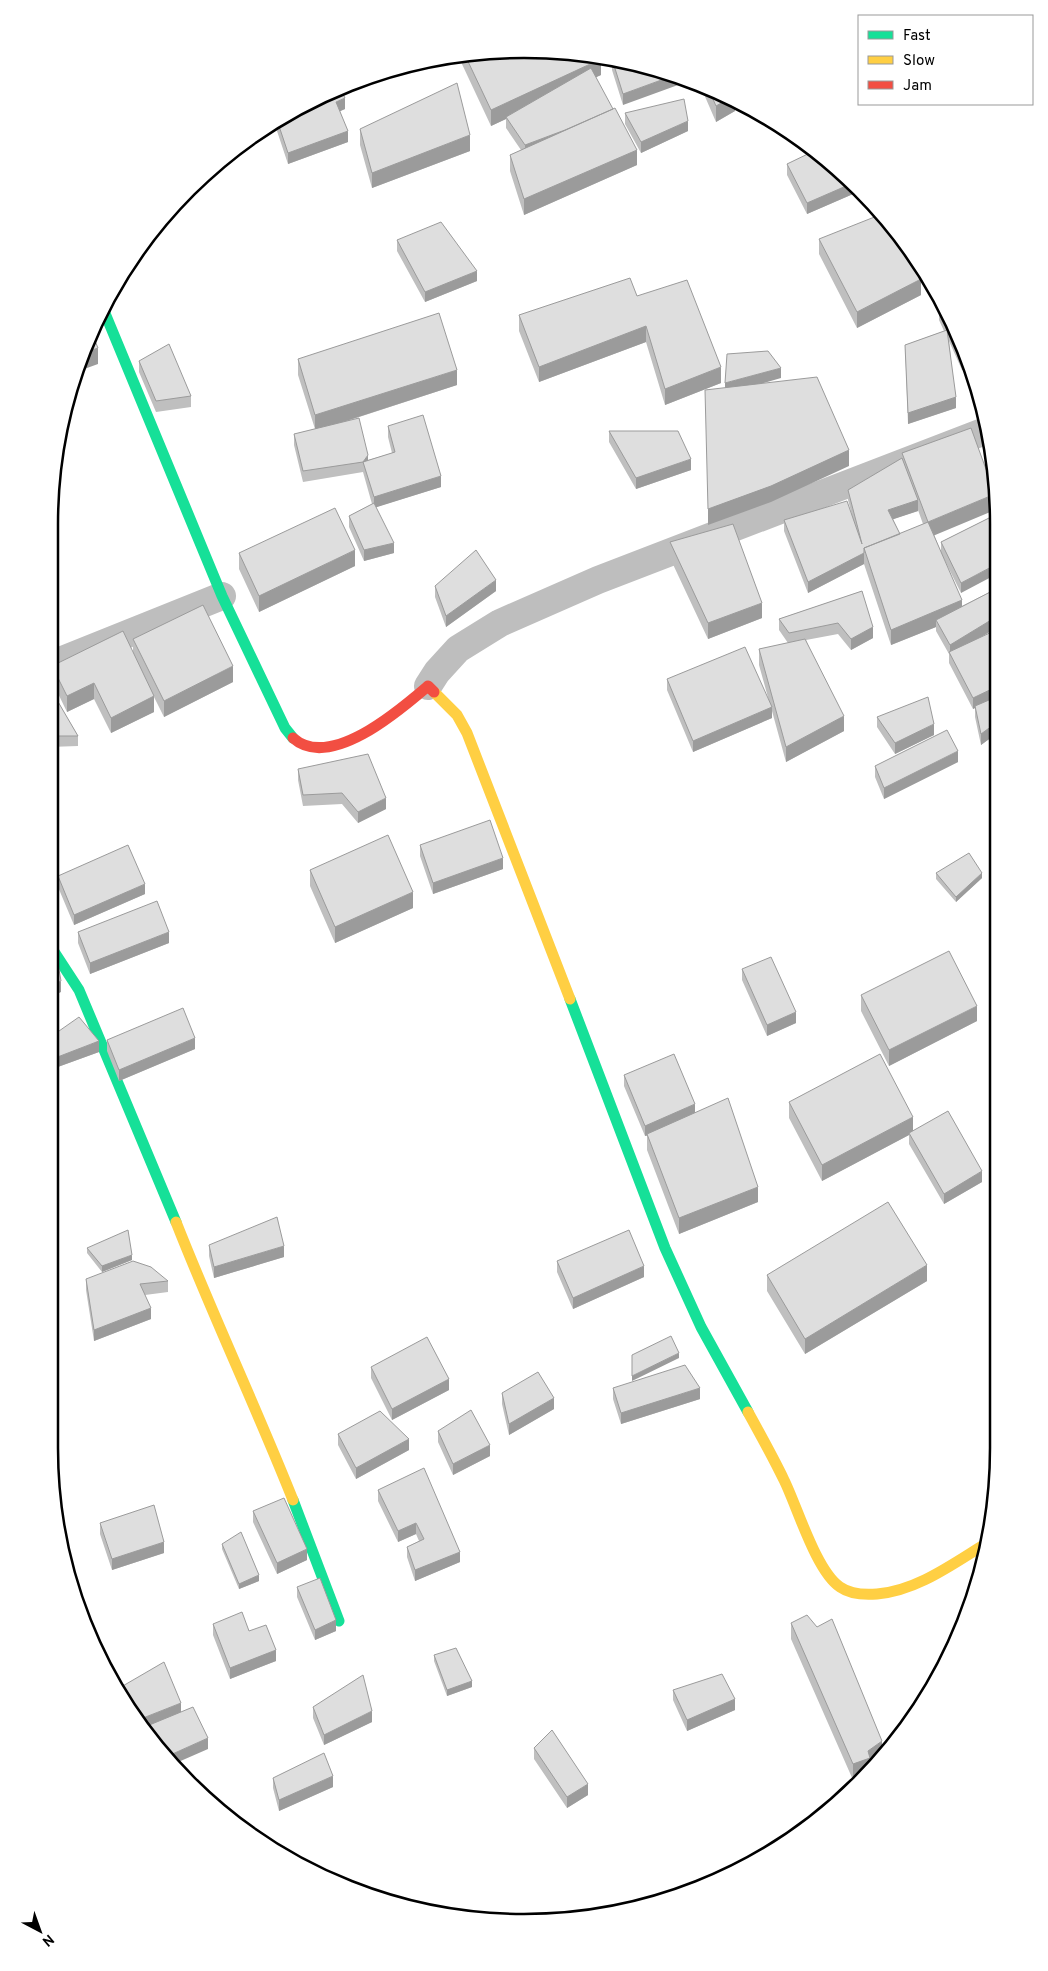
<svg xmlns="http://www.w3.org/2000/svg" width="1048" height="1971" viewBox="0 0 1048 1971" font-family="Overpass,sans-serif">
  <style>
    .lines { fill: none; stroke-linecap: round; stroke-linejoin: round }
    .street { stroke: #bebebe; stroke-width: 28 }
    .fast { stroke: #16e098; stroke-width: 11 }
    .slow { stroke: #ffcf43; stroke-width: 11 }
    .jam { stroke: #f24e42; stroke-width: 11 }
    .wall { fill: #bfbfbf; fill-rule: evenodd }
    .shaded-wall { fill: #9b9b9b }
    .building { fill: #dedede; stroke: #9b9b9b }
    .rim { fill: none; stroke: #000; stroke-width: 2.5 }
  </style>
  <rect width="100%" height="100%" fill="#fff"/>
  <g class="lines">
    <!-- street -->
    <path class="street" d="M50,665L222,596
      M428,686L437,672L458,649L500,623L598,580L980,433"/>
    <!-- fast -->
    <path class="fast" d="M102,306L222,596L285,728L293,738
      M49,944L79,990L176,1222
      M570,999L665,1248L701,1327L748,1412
      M293,1500L339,1621"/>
    <!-- slow -->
    <path class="slow" d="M434,692L457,715L467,733L570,999
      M176,1222C213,1316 256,1407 293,1500
      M748,1412C760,1434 773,1457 784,1480C797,1506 816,1571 840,1587C850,1594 865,1595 877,1594C917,1591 954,1563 987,1543"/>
    <!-- jam -->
    <path class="jam" d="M293,738C330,771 400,710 428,686L434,692"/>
  </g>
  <!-- wall -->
  <path class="wall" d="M555,50L601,75L596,77L637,165L524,215L510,171V155L521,150L506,128V119L491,126L461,62V53Z
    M612,59L647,65L623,105L612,70Z
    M700,85L736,99L735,111L716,122Z
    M345,109L340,111L348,142L288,164L274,122L287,112Z
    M625,113L688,131L641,153L625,124Z
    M360,129L470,151L372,188L360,145Z
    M787,164L837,166L860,191L807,214L787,175Z
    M819,239L921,295L857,328L819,254Z
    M397,240L477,281L425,302L397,251Z
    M637,296L721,383L665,405L646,342L539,382L519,331V315Z
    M939,310L963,342L970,367L962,370L949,341L956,408L908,424L905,345L944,331L939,320Z
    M298,359L457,385L350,420L368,460L392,453L388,437V426L441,487L376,507L394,553L364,561L349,527V516L372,504L363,472L303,482L294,445V434L315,429L298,375Z
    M139,361L191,396V407L156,412L139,372Z
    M609,431L691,470L636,489L609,442Z
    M902,453L962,606L996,589V628L979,638L996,630V734L981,745L975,717V708L973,709L949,663V654L936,631V627L891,645L864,564L808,593L784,531V520L853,519L848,500V490L902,458ZM918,510L923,524L900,534L893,519L918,511Z
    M995,515L961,593L941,553V542Z
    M670,542L762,618L708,639L670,558Z
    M239,553L355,566L259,612L239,569Z
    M435,586L496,591L446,627L435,597Z
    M862,591L873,638L851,650L838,634L806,640L844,731L786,762L772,711V718L693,752L667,690V679L769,701L759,665V649L788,643L779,630V619Z
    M133,639L233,682L164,717L154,697V712L111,733L94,699L67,712L52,681V666L133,652Z
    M50,688L78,736V746L49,747Z
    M877,717L934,735L895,754L877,727Z
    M958,762L884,799L875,777V766Z
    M996,762V779L992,770V764Z
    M298,769L386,809L358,823L342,804L303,806L298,780Z
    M420,845L503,869L433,894L420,856Z
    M310,870L413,908L335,943L310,886Z
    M936,873L982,878L956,902L936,879Z
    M58,876L145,894L74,925L58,887Z
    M78,932L169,943L90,974L78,943Z
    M742,969L796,1023L767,1036L742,980Z
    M861,995L977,1021L889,1066L861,1011Z
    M49,1038L99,1052L55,1068L49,1060Z
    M107,1040L195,1049L119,1081L107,1051Z
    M624,1075L695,1113L758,1202L679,1234L647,1150V1136H645L624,1086Z
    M789,1102L913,1131L982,1182L944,1204L909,1144V1135L822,1181L789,1118Z
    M209,1245L284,1257L214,1278L209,1256Z
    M87,1248L132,1260L102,1272L87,1253Z
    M557,1261L644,1277L573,1309L557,1272Z
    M767,1275L927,1281L805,1354L767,1291Z
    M86,1279L168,1281V1292L145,1295L151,1319L94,1341L86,1290Z
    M371,1367L449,1390L392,1420L371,1378Z
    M613,1388L700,1399L621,1424L613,1399Z
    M502,1393L554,1409L509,1435L502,1404Z
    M438,1431L490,1456L453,1475L438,1442Z
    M338,1434L409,1450L356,1479L338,1445Z
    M378,1490L460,1562L415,1581L407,1557V1547L419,1541L416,1534L398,1542L378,1501Z
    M253,1511L307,1560L277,1574L253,1522Z
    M100,1523L164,1553L112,1570L100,1534Z
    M222,1544L259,1581L239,1589L222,1549Z
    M297,1587L336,1631L315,1640L297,1597Z
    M791,1623L882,1752L876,1761L870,1765V1769L853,1780L791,1639Z
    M213,1624L249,1631L276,1661L230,1679L213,1635Z
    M434,1655L472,1687L447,1696L434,1661Z
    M673,1690L735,1710L687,1731L673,1700Z
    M313,1707L372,1722L324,1745L313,1718Z
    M534,1748L588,1795L567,1808L534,1759Z
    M273,1778L333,1787L279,1811L273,1788Z"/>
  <!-- shaded-wall -->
  <path class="shaded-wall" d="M601,59V75L507,119L506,117V119L491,126V110Z
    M675,75L689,81L623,105V94Z
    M728,96L736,99L735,111L716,122V106Z
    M345,98V109L336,113V102Z
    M615,112L525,156V145Z
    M688,121V131L641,153V142Z
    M348,131V142L288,164V153Z
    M470,135V151L372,188V173Z
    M637,150V165L524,215V199Z
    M853,183L860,191L807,214V203Z
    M477,271V281L425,302V292Z
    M921,279V295L857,328V312Z
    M646,326V342L539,382V367Z
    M98,348V364L76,372L83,353Z
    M967,357L970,367L962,370V360Z
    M721,367V383L665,405V389Z
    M781,368V378L725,394V383Z
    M457,370V385L315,431V415Z
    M956,397V408L908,424V413Z
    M849,450V466L771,502L708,525V509Z
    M368,455V466L363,462Z
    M691,459V470L636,489V478Z
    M441,476V487L374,508V497Z
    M995,494V510L928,538V522Z
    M918,500V511L888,521V510Z
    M394,543V553L364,561V550Z
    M355,550V566L259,612V596Z
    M864,553V564L808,593V582Z
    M995,565V575L961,593V583Z
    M496,580V591L446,627V616Z
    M962,600V616L936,620V627L891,645V630Z
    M762,603V618L708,639V623Z
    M996,617V628L950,656V645Z
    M873,627V638L851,650V639Z
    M233,666V682L164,717V701Z
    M94,683V699L67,712V696Z
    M996,687V698L973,709V698Z
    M154,696V712L111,733V718Z
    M772,707V718L693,752V741Z
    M844,716V731L786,762V747Z
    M996,723V734L981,745V734Z
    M934,724V735L895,754V743Z
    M958,751V762L884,799V788Z
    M386,798V809L358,823V812Z
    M503,858V869L433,894V883Z
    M982,873V878L956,902V897Z
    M145,884V894L74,925V915Z
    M413,892V908L335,943V927Z
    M169,932V943L90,974V963Z
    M61,981V992L49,998V987Z
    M977,1006V1021L889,1066V1050Z
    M796,1012V1023L767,1036V1025Z
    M195,1038V1049L119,1081V1070Z
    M99,1041V1052L55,1068V1058Z
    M695,1104V1115L645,1136V1126Z
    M913,1117V1133H909V1135L822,1181V1165Z
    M982,1171V1182L944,1204V1194Z
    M758,1187V1202L679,1234V1218Z
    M284,1246V1257L214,1278V1267Z
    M132,1255V1260L102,1272V1266Z
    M927,1265V1281L805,1354V1339Z
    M644,1266V1277L573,1309V1298Z
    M151,1308V1319L94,1341V1330Z
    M679,1353V1358L632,1381V1376Z
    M449,1379V1390L392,1420V1409Z
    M700,1388V1399L621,1424V1413Z
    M554,1398V1409L509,1435V1424Z
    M409,1439V1450L356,1479V1468Z
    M490,1445V1456L453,1475V1464Z
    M58,1449V1460L51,1462L50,1452Z
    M416,1523V1534L398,1542V1531Z
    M164,1542V1553L112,1570V1559Z
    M307,1549V1560L277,1574V1563Z
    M460,1552V1562L415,1581V1570Z
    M259,1575V1581L239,1589V1584Z
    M336,1620V1631L315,1640V1630Z
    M276,1650V1661L230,1679V1668Z
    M472,1681V1687L447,1696V1690Z
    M735,1699V1710L687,1731V1720Z
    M181,1703V1714L143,1728L138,1720Z
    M372,1711V1722L324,1745V1735Z
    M208,1738V1749L176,1763L168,1756Z
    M882,1741V1752L876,1761L870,1765V1769L865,1776L853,1780V1764L868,1751Z
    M333,1776V1787L279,1811V1800Z
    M588,1784V1795L567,1808V1797Z"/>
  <!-- building -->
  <path class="building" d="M555,50L600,57L601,59L491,110L464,53Z
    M612,59L647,65L675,75L623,94Z
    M591,68L613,109L565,130L525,145L506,117Z
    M457,83L470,135L372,173L360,129Z
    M340,88L345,98L336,102L348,131L288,153L277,120L287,112Z
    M708,88L732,97L716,106Z
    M684,99L688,121L641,142L625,113Z
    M615,108L637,150L524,199L510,155Z
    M814,151L837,166L853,183L807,203L787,164Z
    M882,214L901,235L918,264L921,279L857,312L819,239Z
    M441,222L477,271L425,292L397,240Z
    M630,278L637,296L687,280L721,367L665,389L646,326L539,367L519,315Z
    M943,307L963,342L967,357L962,360L939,310Z
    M439,313L457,370L315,415L298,359Z
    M947,330L956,397L908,413L905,345Z
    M91,331L98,348L83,353Z
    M169,344L191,396L156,401L139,361Z
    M768,351L781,368L725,383L727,354Z
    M817,377L849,450L771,486L708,509L705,390Z
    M423,415L441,476L374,497L363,462L303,471L294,434L359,418L368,455L363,462L395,452L388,426Z
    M971,428L995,494L928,522L902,453Z
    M609,431H678L691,459L636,478Z
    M902,458L918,500L888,510L900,534L864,548V553L808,582L784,520L847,501L862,544L848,490Z
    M374,503L394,543L364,550L349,516Z
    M335,508L355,550L259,596L239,553Z
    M995,515V565L961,583L941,542Z
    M928,522L962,600L891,630L864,548Z
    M733,524L762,603L708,623L670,542Z
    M476,550L496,580L446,616L435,586Z
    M996,589V617L950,645L936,620Z
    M862,591L873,627L851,639L838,623L789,633L779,619Z
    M203,605L233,666L164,701L133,639Z
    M996,630V687L973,698L949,652Z
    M123,631L154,696L111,718L94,683L67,696L52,666Z
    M805,639L844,716L786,747L759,649Z
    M745,647L772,707L693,741L667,679Z
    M50,688L78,736H50Z
    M928,697L934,724L895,743L877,717Z
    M996,697V723L981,734L975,706Z
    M947,730L958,751L884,788L875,766Z
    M368,754L386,798L358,812L342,793L303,795L298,769Z
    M996,762V773L992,764Z
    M490,820L503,858L433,883L420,845Z
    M388,835L413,892L335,927L310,870Z
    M128,845L145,884L74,915L58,876Z
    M969,853L982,873L956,897L936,873Z
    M157,901L169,932L90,963L78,932Z
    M949,951L977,1006L889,1050L861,995Z
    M56,952L61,981L49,987V956Z
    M771,957L796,1012L767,1025L742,969Z
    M183,1008L195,1038L119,1070L107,1040Z
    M79,1017L99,1041L55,1058L49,1049V1038Z
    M674,1054L695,1104L645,1126L624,1075Z
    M880,1054L913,1117L822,1165L789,1102Z
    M728,1098L758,1187L679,1218L647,1134Z
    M948,1111L982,1171L944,1194L909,1133Z
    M888,1202L927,1265L805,1339L767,1275Z
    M277,1217L284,1246L214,1267L209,1245Z
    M128,1230L132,1255L102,1266L87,1248Z
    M629,1230L644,1266L573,1298L557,1261Z
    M133,1261L151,1267L168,1281L140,1284L151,1308L94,1330L86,1279Z
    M671,1336L679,1353L632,1376V1355Z
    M427,1337L449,1379L392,1409L371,1367Z
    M685,1365L700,1388L621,1413L613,1388Z
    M538,1372L554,1398L509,1424L502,1393Z
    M471,1410L490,1445L453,1464L438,1431Z
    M380,1411L409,1439L356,1468L338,1434Z
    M49,1429L58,1449L50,1452L49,1447Z
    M424,1468L460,1552L415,1570L407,1547L424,1539L416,1523L398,1531L378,1490Z
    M284,1498L307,1549L277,1563L253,1511Z
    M154,1505L164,1542L112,1559L100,1523Z
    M241,1532L259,1575L239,1584L222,1544Z
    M320,1578L336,1620L315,1630L297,1587Z
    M242,1612L249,1631L266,1625L276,1650L230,1668L213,1624Z
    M807,1615L817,1627L832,1619L882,1741L868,1751L870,1758L853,1764L791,1623Z
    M456,1648L472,1681L447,1690L434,1655Z
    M164,1662L181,1703L138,1720L121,1687Z
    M722,1674L735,1699L687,1720L673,1690Z
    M363,1675L372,1711L324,1735L313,1707Z
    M193,1707L208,1738L168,1756L147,1737L142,1728Z
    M552,1730L588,1784L567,1797L534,1748Z
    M324,1753L333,1776L279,1800L273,1778Z"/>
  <!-- crop -->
  <path d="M0 0H1048V1971H0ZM524 58H524A466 466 0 0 1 990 524V1448A466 466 0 0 1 524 1914H524A466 466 0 0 1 58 1448V524A466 466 0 0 1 524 58Z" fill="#fff" fill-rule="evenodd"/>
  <path class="rim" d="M524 58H524A466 466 0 0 1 990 524V1448A466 466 0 0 1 524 1914H524A466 466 0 0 1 58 1448V524A466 466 0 0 1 524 58Z"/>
  <!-- legend -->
  <rect x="858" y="15" width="175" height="90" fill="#ffffff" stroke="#999999"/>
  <rect x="868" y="31" width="25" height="8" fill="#16e098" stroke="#999999"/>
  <text x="903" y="40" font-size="15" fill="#000000">Fast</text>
  <rect x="868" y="56" width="25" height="8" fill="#ffcf43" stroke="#999999"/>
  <text x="903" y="65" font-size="15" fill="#000000">Slow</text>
  <rect x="868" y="81" width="25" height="8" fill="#f24e42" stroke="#999999"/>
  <text x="903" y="90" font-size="15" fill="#000000">Jam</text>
  <!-- north arrow -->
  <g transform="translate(40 1931) rotate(139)" stroke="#ffffff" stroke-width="4" paint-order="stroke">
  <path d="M0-4L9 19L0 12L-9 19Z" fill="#000000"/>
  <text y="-8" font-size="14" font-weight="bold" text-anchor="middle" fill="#000000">N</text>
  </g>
</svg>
